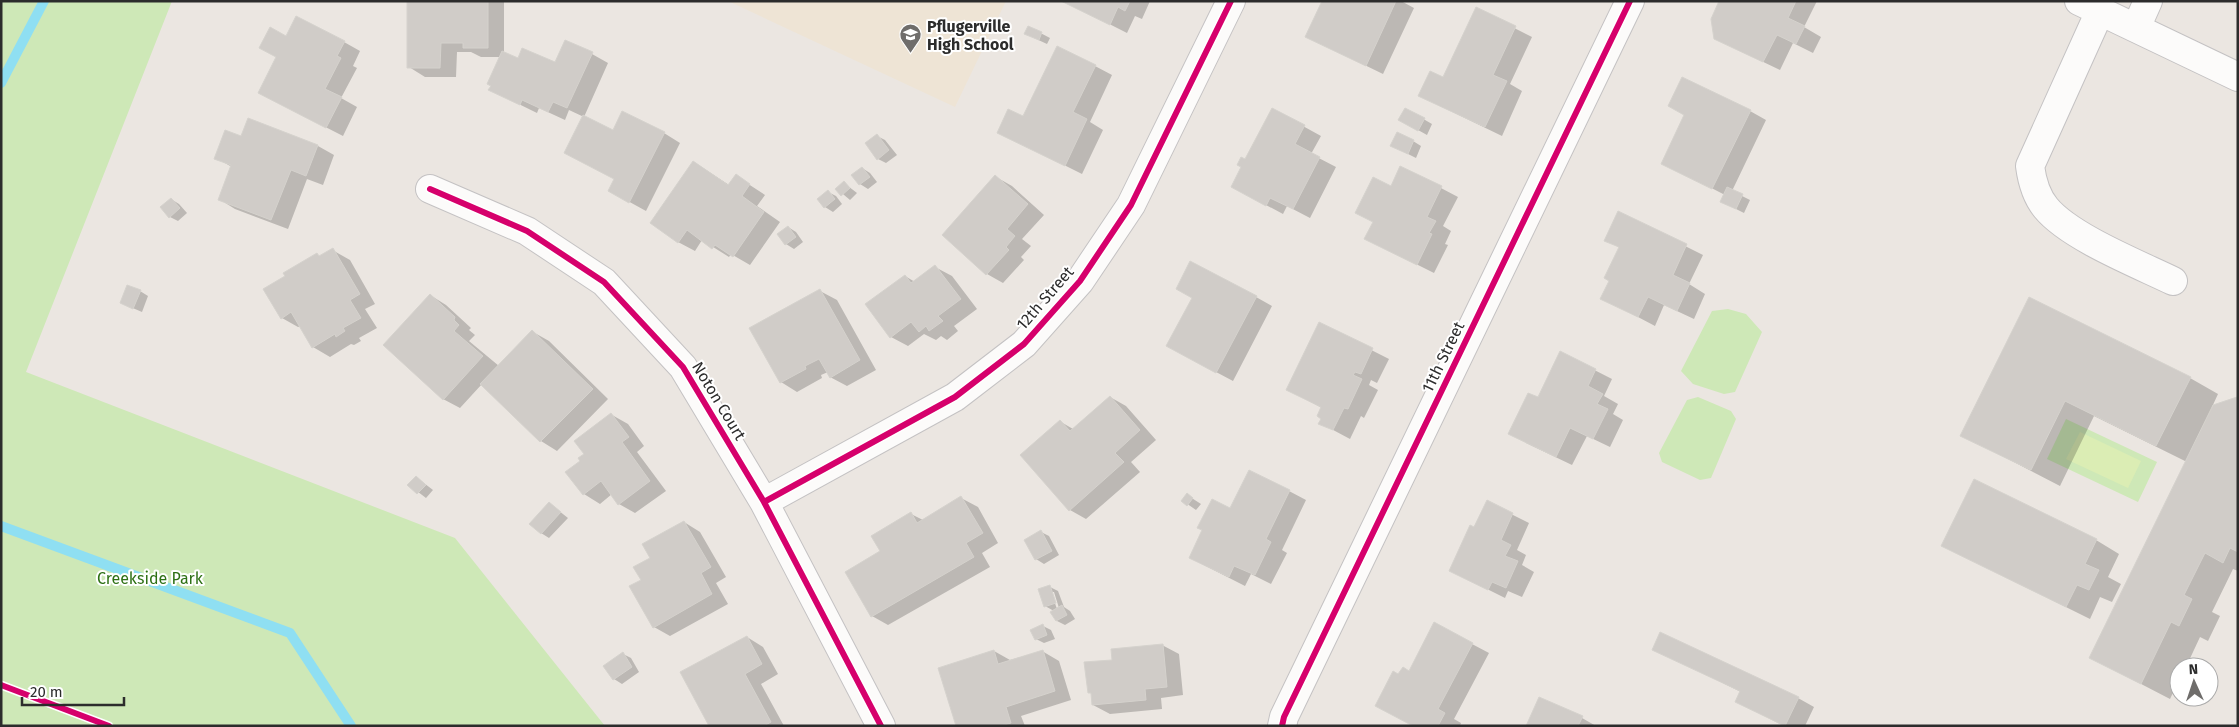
<svg xmlns="http://www.w3.org/2000/svg" width="2239" height="727" viewBox="0 0 2239 727" font-family="'Fira Sans',sans-serif">
  <style>
    .education { fill: #eee4d5 }
    .green { fill: #cee8b7 }
    .pitch { fill: #dbedb4 }
    .shadow { fill: #0003; fill-rule: evenodd }
    .lines { fill: none; stroke-linecap: round; stroke-linejoin: round }
    .stream { stroke: #8fdff2; stroke-width: 10 }
    .building { fill: #d0ccc8; stroke: #d5d2cd }
    .minor-casing { stroke: #c4c2c3; stroke-width: 30 }
    .minor { stroke: #fcfbfa; stroke-width: 28 }
    .cycleway-casing { stroke: #fff; stroke-width: 9 }
    .cycleway { stroke: #d6006c; stroke-width: 6 }
    .labels { text-anchor: middle; dominant-baseline: central; stroke-width: 4; stroke-linejoin: round; paint-order: stroke }
    .poi-label { font-size: 16px; font-weight: bold; fill: #2c2c2c; stroke: #fff; text-anchor: start }
    .street-label { font-size: 16px; fill: #2c2c2c; stroke: #fff }
    .park-label { font-size: 16px; fill: #2d7014; stroke: #fff }
  </style>
  <rect width="100%" height="100%" fill="#ebe6e1"/>
  <!-- education -->
  <path class="education" d="M728,1H1006L955,107Z"/>
  <!-- green -->
  <path class="green" d="M1,1H172L26,372L455,538L605,726H1Z
    M1728,309L1746,314L1762,332L1735,392L1724,394L1693,384L1681,371L1712,311Z
    M1698,397L1731,411L1736,419L1711,478L1700,480L1662,462L1659,453L1687,400Z
    M2066,419L2157,462L2138,502L2047,459Z"/>
  <!-- pitch -->
  <path class="pitch" d="M2080,432L2141,461L2128,488L2066,459Z"/>
  <!-- shadow -->
  <path class="shadow" d="M408,1H504V53L518,59L555,63L592,54L608,63L584,117L613,131L664,133L680,143L646,211L626,200L584,117L569,110L565,120L539,108L537,113L490,90L501,57H481L471,52H457L456,77H425L409,67Z
    M1064,1H1150L1142,19L1135,16L1127,33Z
    M1336,1H1401L1414,8L1383,74L1307,37Z
    M1721,1H1817L1804,27L1821,37L1813,53L1793,43L1780,70L1732,47Z
    M1477,9L1532,37L1510,84L1522,91L1502,136L1436,104L1444,79Z
    M1029,27L1050,38L1047,44L1034,38Z
    M287,37L344,42L360,51L353,66L357,68L341,98L357,107L343,136L259,93Z
    M1095,66L1112,75L1090,122L1103,130L1082,174L998,132L1024,118Z
    M1272,109L1321,136L1311,154L1336,167L1310,218L1287,206L1283,214L1249,196L1246,161Z
    M1406,109L1432,124L1427,135L1400,120Z
    M1750,111L1766,120L1732,191L1750,200L1744,213L1722,202L1725,195L1663,163L1686,115Z
    M249,119L318,146L334,155L323,185L307,179L288,229L235,209L219,199L232,167L216,158L242,138Z
    M877,136L885,140L897,155L886,163L878,159Z
    M1413,141L1421,146L1416,158L1400,150Z
    M694,162L729,185L736,176L765,195L757,206L780,222L750,265L731,254L729,257L702,240L695,251L678,242Z
    M1401,167L1458,197L1443,226L1451,231L1445,244L1448,245L1434,273L1382,247L1391,187Z
    M862,168L870,173L877,182L868,189L860,184Z
    M996,177L1012,186L1044,215L1022,239L1031,246L1021,257L1024,260L1003,283L987,274L944,235Z
    M844,183L857,193L850,200L837,189Z
    M828,192L836,196L842,204L833,212L825,207Z
    M171,199L179,204L187,213L178,221L170,217Z
    M1619,213L1703,255L1689,284L1705,294L1694,319L1664,305L1655,326L1602,298L1611,281L1620,248L1606,240Z
    M788,227L796,232L803,242L794,249L786,244Z
    M334,251L350,260L375,304L365,309L377,328L359,338L361,341L354,345L351,344L330,357L313,347L301,326L298,327L282,318L286,276L317,255L321,257Z
    M935,267L952,276L977,309L954,326L958,331L947,340L941,336L936,340L924,334L908,346L891,337L905,276L915,282Z
    M140,291L148,296L142,312L121,303Z
    M820,291L837,300L876,370L847,386L830,377L828,372L821,375L822,378L797,392L781,382Z
    M430,295L446,305L471,328L469,330L475,335L469,341L499,366L533,332L549,341L608,399L557,451L541,441L482,384L460,408L443,399Z
    M1256,297L1272,306L1233,381L1184,355Z
    M2030,298L2190,378L2218,394L2212,407L2238,399V571L2233,569L2212,612L2220,616L2208,641L2200,637L2186,667H2179V680L2170,699L2091,658L2187,462L2094,416L2060,486L1962,435Z
    M1320,324L1389,359L1377,383L1371,380L1369,385L1378,390L1364,418L1361,416L1350,439L1320,423L1323,418L1322,408L1288,390Z
    M1561,353L1612,379L1604,396L1618,404L1613,414L1623,420L1610,447L1587,436L1572,465L1526,443L1538,399Z
    M1110,397L1126,406L1156,440L1131,462L1140,472L1086,519L1070,510L1061,422L1073,429Z
    M612,415L628,424L644,446L637,452L666,491L635,513L619,504L612,494L600,504L584,494L582,461Z
    M416,477L433,490L426,498L409,485Z
    M1289,491L1306,500L1282,550L1287,553L1271,584L1251,574L1245,586L1190,558L1231,510Z
    M1187,495L1201,504L1196,510L1183,501Z
    M961,498L978,507L998,543L982,553L990,567L888,625L872,616L882,551L911,514L923,520Z
    M1487,502L1529,523L1517,550L1526,555L1522,565L1534,572L1522,597L1508,591L1505,598L1451,571Z
    M549,503L568,518L549,538L541,533Z
    M684,522L700,532L726,577L716,583L728,604L670,636L654,627L643,581L651,558Z
    M1041,532L1049,536L1059,555L1044,564L1036,559Z
    M2096,540L2119,554L2108,577L2121,584L2112,602L2100,597L2090,619L1943,546Z
    M1050,587L1058,591L1064,607L1070,611L1075,619L1065,625L1057,621L1054,611L1045,606ZM1051,592H1054L1059,608L1057,609Z
    M1043,626L1051,630L1055,639L1044,643L1036,639Z
    M747,637L763,647L778,674L761,684L784,726H711Z
    M1472,644L1489,653L1454,719L1461,723L1460,726H1414L1399,676Z
    M1162,645L1179,654L1183,695L1161,698L1162,709L1110,714L1093,705L1092,694L1089,692L1114,661Z
    M1654,649L1798,698L1814,707L1805,726H1784L1737,702L1741,692Z
    M994,651L1010,660L1042,651L1059,661L1071,700L1021,716L1025,726H958Z
    M623,654L631,658L639,672L622,684L614,679Z
    M1582,718L1596,726H1527Z"/>
  <g class="lines">
    <!-- stream -->
    <path class="stream" d="M1,83L44,1
      M1,526L290,633L351,726"/>
  </g>
  <!-- building -->
  <path class="building" d="M407,1H488V48H463V43H441L440,68H407Z
    M1061,1H1130L1125,11L1118,7L1110,25Z
    M1322,1H1396L1366,66L1305,37Z
    M1719,1H1796L1788,18L1805,26L1796,44L1777,35L1763,62L1714,39L1711,19Z
    M1476,7L1516,26L1493,75L1507,81L1485,127L1418,96L1430,71L1443,77Z
    M296,16L345,41L337,56L341,58L325,89L342,97L326,128L258,93L276,57L259,48L270,27L286,36Z
    M1028,26L1042,32L1039,40L1024,34Z
    M565,40L593,52L567,108L553,102L548,112L522,100L520,105L488,90L491,86L487,84L502,51L518,58L522,48L555,62Z
    M1057,46L1096,65L1073,112L1087,119L1065,166L997,133L1008,109L1023,116Z
    M1682,77L1751,110L1712,189L1661,164L1684,115L1668,106Z
    M1272,108L1305,125L1295,144L1320,157L1293,209L1270,198L1266,206L1231,187L1241,167L1237,165L1241,157L1245,159Z
    M1405,108L1425,118L1418,131L1398,120Z
    M622,111L665,132L629,203L608,191L614,179L564,153L583,115L613,130Z
    M248,118L318,145L306,176L291,170L271,220L218,200L231,165L214,159L225,130L241,136Z
    M1397,132L1414,140L1408,154L1390,146Z
    M877,134L889,150L877,160L865,143Z
    M693,161L728,185L736,174L750,184L742,196L764,212L733,257L715,245L712,249L687,230L678,243L650,223Z
    M1400,166L1442,186L1427,217L1436,221L1429,233L1432,234L1417,265L1364,239L1373,222L1355,213L1373,177L1391,186Z
    M862,167L870,177L859,185L851,175Z
    M995,175L1028,204L1007,229L1015,236L1006,247L1009,250L986,275L942,235Z
    M844,181L850,188L841,196L835,189Z
    M1727,187L1743,194L1736,209L1720,202Z
    M828,190L835,199L824,208L817,199Z
    M171,198L180,208L169,218L160,207Z
    M1618,211L1687,244L1673,275L1690,283L1677,311L1648,297L1638,317L1600,299L1609,281L1604,278L1619,247L1604,241Z
    M788,226L796,237L785,245L777,234Z
    M333,248L360,294L350,300L361,318L343,328L345,331L336,337L335,334L312,348L291,312L281,319L263,289L285,276L283,273L317,253L319,256Z
    M1190,261L1257,296L1216,373L1166,346L1192,298L1176,289Z
    M935,265L961,299L938,316L943,321L929,331L926,326L919,332L911,322L890,338L865,304L905,275L911,283Z
    M127,285L141,290L133,309L120,303Z
    M820,289L860,360L830,378L819,359L805,366L806,369L780,383L749,328Z
    M430,294L455,317L454,320L459,325L454,331L483,356L443,400L383,345Z
    M2029,297L2191,377L2156,446L2065,401L2031,470L1960,436Z
    M1319,322L1373,348L1361,374L1355,372L1353,375L1362,379L1348,409L1344,408L1333,430L1318,424L1321,419L1317,416L1321,407L1286,390Z
    M532,330L593,389L540,442L480,384Z
    M1560,351L1596,369L1588,386L1603,394L1597,404L1608,409L1593,439L1570,428L1556,457L1508,434L1528,393L1538,397Z
    M1110,396L1140,430L1115,453L1124,462L1069,511L1020,455L1060,420L1070,431Z
    M2237,397L2238,552L2230,548L2223,563L2205,553L2184,595L2192,599L2179,626L2171,622L2141,684L2089,658L2213,405Z
    M611,413L629,437L622,442L650,481L618,505L601,481L583,495L565,472L580,461L578,458L584,454L574,441Z
    M1249,470L1290,490L1266,539L1271,542L1255,575L1234,566L1229,577L1189,558L1202,530L1197,528L1212,499L1230,508Z
    M416,476L426,485L417,494L407,485Z
    M1974,479L2097,539L2085,564L2099,570L2089,590L2077,585L2066,607L1941,546Z
    M1187,493L1193,498L1187,506L1181,501Z
    M961,496L983,533L966,543L974,557L871,617L845,572L880,551L871,536L911,512L917,523Z
    M1487,500L1513,513L1501,540L1511,545L1505,556L1518,561L1506,588L1492,582L1488,590L1449,571L1470,525L1474,527Z
    M549,502L561,512L541,534L529,524Z
    M684,521L711,567L701,573L712,594L653,628L629,586L641,580L633,567L650,558L642,544Z
    M1041,530L1052,551L1035,560L1024,540Z
    M1050,585L1056,603L1044,607L1038,589Z
    M1062,605L1067,615L1056,621L1050,612Z
    M1434,622L1473,643L1438,709L1445,713L1438,726H1413L1375,706L1393,671L1398,674L1403,667L1409,671Z
    M1043,624L1047,635L1035,640L1030,630Z
    M1660,632L1799,697L1785,726L1735,702L1740,691L1652,650Z
    M747,636L762,664L745,674L771,722L764,726H709L680,672Z
    M1163,644L1167,687L1145,689L1146,700L1092,705L1091,693H1088L1084,662L1112,660L1111,649Z
    M994,650L998,664L1043,650L1055,691L1006,707L1011,723L1001,726H956L938,668Z
    M623,652L632,667L613,680L603,666Z
    M1539,697L1583,716L1578,726H1526Z"/>
  <g class="lines">
    <defs>
      <path id="minor" d="M2079,1L2238,77
        M2100,11L2030,166C2032,181 2036,196 2046,208C2070,237 2138,264 2173,281
        M2136,28L2148,1
        M430,189L527,231L604,282L683,367L764,502L881,726
        M764,502L955,397L1024,344L1080,281L1131,205L1231,1
        M1282,726L1284,717L1630,1"/>
    </defs>
    <!-- minor casing -->
    <use href="#minor" class="minor-casing"/>
    <!-- minor -->
    <use href="#minor" class="minor"/>
    <defs>
      <path id="cycleway" d="M430,189L527,231L604,282L683,367L764,502L881,726
        M764,502L955,397L1024,344L1080,281L1131,205L1231,1
        M1,685L109,726
        M1282,726L1284,717L1630,1"/>
    </defs>
    <!-- cycleway casing -->
    <use href="#cycleway" class="cycleway-casing"/>
    <!-- cycleway -->
    <use href="#cycleway" class="cycleway"/>
  </g>
  <!-- icons -->
  <defs>
    <symbol id="school-pin" viewBox="-11 -11 22 30"><path d="M0 17L-7.5 6A9.5 9.5 0 1 1 7.5 6Z" fill="#6f6d6b" stroke="#fff"/><path d="M0-5L7-2L0 1L-7-2ZM-4 1L0 2.5L4 1V4Q0 6-4 4Z" fill="#fff"/></symbol>
  </defs>
  <g fill-rule="evenodd">
    <use href="#school-pin" x="898" y="22" width="25" height="34"/>
  </g>
  <g class="labels">
    <!-- poi labels -->
    <g class="poi-label">
      <text x="927" y="26">Pflugerville<tspan x="927" dy="18">High School</tspan></text>
    </g>
    <!-- street labels -->
    <g class="street-label">
      <text transform="translate(1045 298) rotate(-49)">12th Street</text>
      <text transform="translate(1443 357) rotate(-64)">11th Street</text>
      <text transform="translate(719 401) rotate(59)">Noton Court</text>
    </g>
    <!-- park labels -->
    <g class="park-label">
      <text x="150" y="578">Creekside Park</text>
    </g>
  </g>
  <!-- border -->
  <rect width="2239" height="727" fill="none" stroke="#2c2c2c" stroke-width="5"/>
  <!-- north arrow -->
  <g transform="translate(2194 682) rotate(357)"><circle r="24" fill="#ffffff" stroke="#ababab"/>
  <path d="M0-4L9 19L0 12L-9 19Z" fill="#6f6d6b"/>
  <text y="-8" font-size="14" font-weight="bold" text-anchor="middle" fill="#2c2c2c">N</text>
  </g>
  <!-- scale -->
  <path d="M22 697v8h102v-8" fill="none" stroke="#2c2c2c" stroke-width="2.5"/>
  <text x="30" y="697" font-size="15" fill="#2c2c2c" stroke="#ffffff" stroke-width="4" paint-order="stroke">20 m</text>
</svg>
